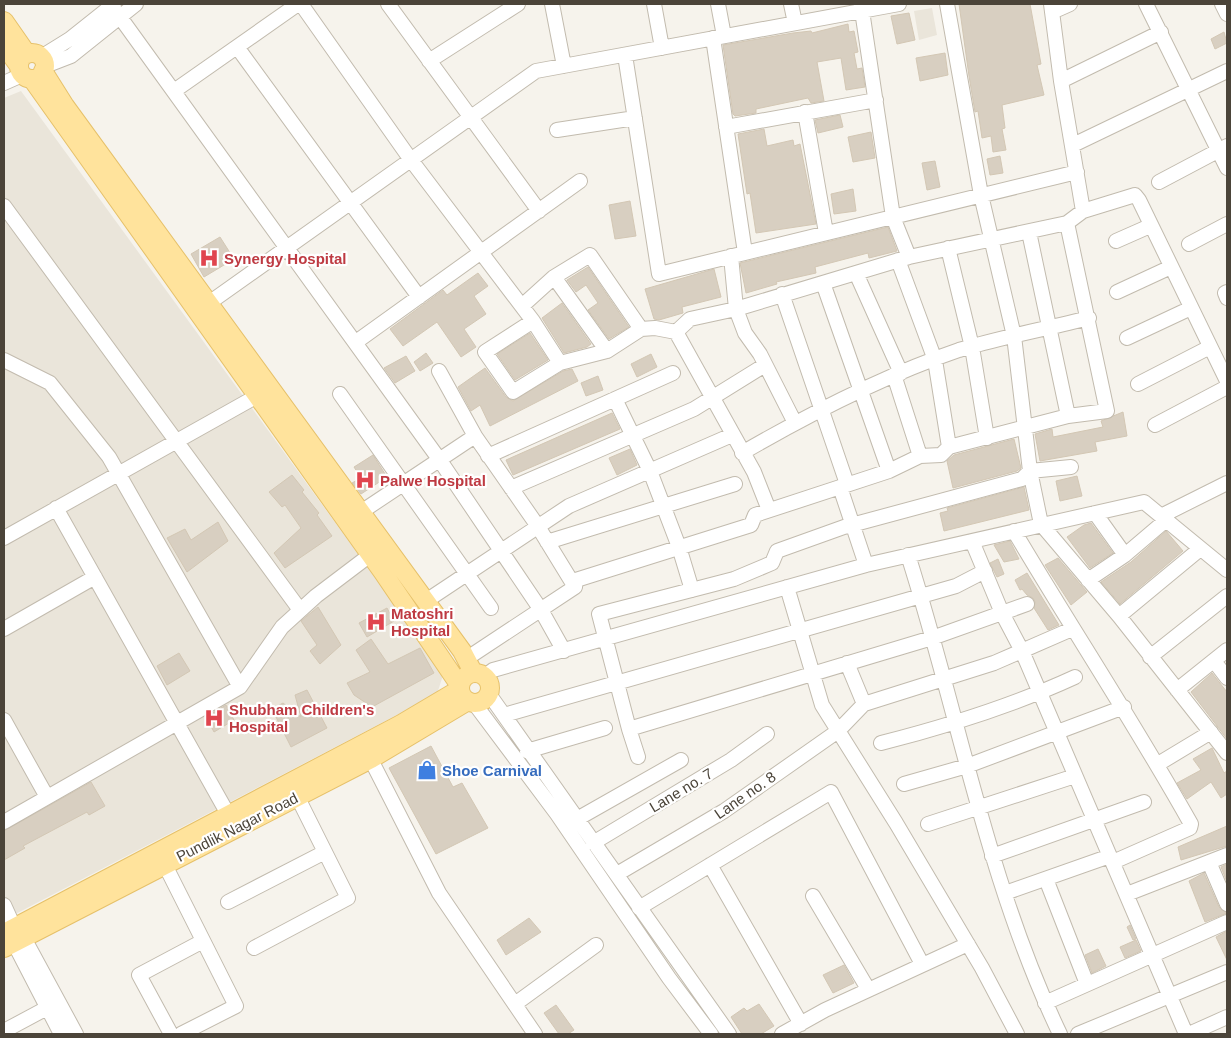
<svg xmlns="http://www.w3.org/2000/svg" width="1231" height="1038" viewBox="0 0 1231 1038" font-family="Arial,sans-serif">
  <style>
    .residential { fill: #eae5da }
    .building { fill: #d8cfc1; stroke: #d3c7b4 }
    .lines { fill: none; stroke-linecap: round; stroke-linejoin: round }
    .minor-casing { stroke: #c2bbae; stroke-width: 16 }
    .major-casing { stroke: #e6c16a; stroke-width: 20 }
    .minor { stroke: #fff; stroke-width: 14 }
    .major { stroke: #ffe39c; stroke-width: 18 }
    .labels { text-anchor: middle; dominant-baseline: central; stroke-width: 4.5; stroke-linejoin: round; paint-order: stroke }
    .health-label { font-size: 15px; font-weight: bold; fill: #be3a42; stroke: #fff; text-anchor: start }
    .shop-label { font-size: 15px; font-weight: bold; fill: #366cbe; stroke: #fff; text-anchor: start }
    .street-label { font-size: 15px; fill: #4b4439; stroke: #fff }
  </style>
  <rect width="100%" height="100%" fill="#f6f3ec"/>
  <!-- residential -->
  <path class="residential" d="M932,8L937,35L919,40L914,11Z
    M21,91L444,672L437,694L4,920V98Z"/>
  <!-- building -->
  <path class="building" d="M959,4H1030L1041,64L1037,65L1044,95L1002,105L1005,128L1002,129L1006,150L993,152L991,136L982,138L978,111L975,112L969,76Z
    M909,13L915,40L897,44L891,16Z
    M848,24L849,32L854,31L858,52L854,53L857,69L862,68L865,87L846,90L841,58L817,62L824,101L811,103L808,98L756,109V113L735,116L733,114L723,45L793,33L811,31L812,33Z
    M1224,32L1227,43L1215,49L1211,39Z
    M945,53L948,75L920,81L916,58Z
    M840,115L843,127L818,133L815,120Z
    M764,129L767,146L793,140L794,146L800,144L816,224L756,233L750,193L747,194L738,134Z
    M871,132L875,158L853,162L848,137Z
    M1000,156L1003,173L990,175L987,159Z
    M935,161L940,187L927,190L922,163Z
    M853,189L856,211L834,214L831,194Z
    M630,201L636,236L615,239L609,205Z
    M888,227L897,251L869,258L868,253L815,267L816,273L776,282L777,284L746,293L740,263Z
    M220,237L234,259L204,277L191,254Z
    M588,267L629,327L609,339L588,310L598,303L586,285L576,292L567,280Z
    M714,269L721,297L682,307L683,313L659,320L654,319L645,289Z
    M478,273L488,286L474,296L486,314L464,329L476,347L461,357L437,322L403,346L390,329L443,290L447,295Z
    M562,303L591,344L587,347L564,353L542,318Z
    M530,333L548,360L515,380L497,354Z
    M426,353L433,363L420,371L414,362Z
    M651,354L657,367L637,377L631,364Z
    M406,356L415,371L395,383L384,368Z
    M485,368L506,397L513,401L563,371L572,369L578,381L490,426L480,405L471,411L458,387Z
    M598,376L603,390L586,396L581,383Z
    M1123,412L1127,436L1095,442L1097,451L1040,461L1035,434L1052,429L1053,437L1103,427L1101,421Z
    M612,413L620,429L513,475L506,460Z
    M1014,439L1021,468L1017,471L953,488L947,461L954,455Z
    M630,449L637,465L617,475L609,458Z
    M373,455L387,477L361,494L352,483L361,478L354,467Z
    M292,475L304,490L302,492L319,513L317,515L332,536L285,568L274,553L301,528L285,505L282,507L269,492Z
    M1077,476L1082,496L1060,501L1056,481Z
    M1024,487L1029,510L944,531L940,513L948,511L947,508Z
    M218,522L228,541L187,572L167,538L185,529L191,540Z
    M1091,523L1113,553L1090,568L1067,537L1084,525Z
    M1166,531L1183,551L1120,604L1101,582L1131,562Z
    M1010,541L1019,559L1004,562L994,545Z
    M1058,558L1087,592L1071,605L1045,565Z
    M998,559L1004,574L997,577L990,563Z
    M1027,573L1059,625L1048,630L1034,608L1035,602L1033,598L1027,595L1022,589L1020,590L1015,580Z
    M318,607L341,645L320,664L310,651L317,645L301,621Z
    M387,608L394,621L367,637L359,623Z
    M371,639L388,664L420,648L434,673L372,707L354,695L347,683L370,672L356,650Z
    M179,653L190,671L167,685L157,666Z
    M1212,673L1227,692V739L1191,692Z
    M307,690L327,728L291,747L272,709L283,703L301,717L295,695Z
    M226,705L234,720L214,732L206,717Z
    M431,746L453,787L462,783L488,828L436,854L389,768Z
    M1212,748L1224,773L1227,771V794L1221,798L1211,782L1187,799L1177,783L1201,770L1193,759Z
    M91,782L105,806L89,815L87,812L70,821L23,846L25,848L4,860V831Z
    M1227,826V846L1181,860L1178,847Z
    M1227,864V882L1221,867Z
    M1204,873L1219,907L1227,913L1205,922L1189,881Z
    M529,918L541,932L506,955L497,940Z
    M1130,925L1136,939L1133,940L1127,927Z
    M1227,931V960L1216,937Z
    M1136,940L1141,951L1125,958L1120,947Z
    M1098,949L1106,966L1092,973L1085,955Z
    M844,965L854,983L833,993L823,975Z
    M759,1004L774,1026L761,1034H742L731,1017L744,1008L747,1011Z
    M556,1005L574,1030L568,1034H559L544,1013Z"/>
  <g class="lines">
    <defs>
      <path id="minor" d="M301,4L411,160L533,321L560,363
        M388,4L539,211
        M552,4L564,66
        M654,4L662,48
        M718,4L724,36
        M791,4L795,23
        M947,4L981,195L1014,336L1030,471L1041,524L1119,616L1227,753
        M1051,4L1061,81L1083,211
        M1146,4L1227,168
        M1222,4L1227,14
        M112,6L439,459L541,610L564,651
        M1052,12L1070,4
        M713,38L745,253
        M237,47L419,297
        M625,55L659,274L1077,172
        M41,57L70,39L114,4
        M429,61L518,4
        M45,66L71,56L136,4
        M1061,81L1161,32
        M4,83L22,75
        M174,91L298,4
        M805,112L826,233
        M726,127L876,100
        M557,130L635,118
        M1073,145L1227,71
        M1159,182L1227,146
        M4,206L300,610
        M1029,232L1068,416
        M1116,241L1150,226
        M1189,244L1227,224
        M948,248L972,347L987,438
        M731,256L736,309L745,333L760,354L795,423
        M909,257L1067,223L1083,211L1135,195L1139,200L1227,381
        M898,260L935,360L949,447
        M856,273L901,373
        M554,277L607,351
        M823,283L889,471
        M1117,292L1171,267
        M1227,292L1225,293L1227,298
        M782,294L847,484
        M209,303L536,71L899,4
        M522,306L554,277L590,255L641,329
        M533,321L485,352L513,392L560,363L607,351L641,329L655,328L676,332
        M1127,338L1191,308
        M356,342L580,181
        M4,360L50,383L109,457L240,687
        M439,371L475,436L537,525L575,587
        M894,375L920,456
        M1138,384L1210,347
        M340,394L491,608
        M615,399L650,471L679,547L692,590
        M1155,425L1227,387
        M742,453C811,413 883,376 959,350C1001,337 1046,329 1089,318
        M488,456L673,373
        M840,487L866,565
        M511,488L694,409L765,365
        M56,508L233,823
        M769,510L754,472L676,332L690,319L736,309L909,257L893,217L861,4
        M361,512L475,436
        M1095,513L1125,555
        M1161,516L1227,483
        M1014,531C1072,629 1135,724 1191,824L1190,828L1113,862
        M4,538L266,391
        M972,541L1002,613L1022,651L1186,1034
        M547,542L735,484
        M908,555C959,715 987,882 1060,1034
        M1088,580L1125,555L1165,521
        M787,587L822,705L896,823L982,968L1017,1034
        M426,601L569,506L732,435
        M1119,616L1200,549
        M4,629L95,577
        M1150,657L1227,596
        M466,659L575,587L576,580L751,525L755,515L889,471L920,456L941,455L949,447L1068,416L1107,411L1067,223
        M1214,661L1227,678
        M847,663L864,704
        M485,676L493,670L866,565L1144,502L1227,570
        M1177,690L1227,650
        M489,694L729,1034
        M474,703L557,814L669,978L711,1034
        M504,715L956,586L985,571
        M4,720L47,797
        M629,729L599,614L734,579L772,563L777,551L844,527L1022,479L1030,471L1071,467
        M881,743C948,726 1012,706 1075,677
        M527,751L605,728
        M367,752L439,893L535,1034
        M638,757L629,729L932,638L1027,604
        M1158,764L1211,732
        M904,784L967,766L1124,707
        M577,819L681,760
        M4,822L240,687L282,627L316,596L378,549
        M928,824L1075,776
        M593,843L731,760L767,734
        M992,856L1144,802
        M1209,862L1227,904
        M165,865L236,1006L181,1034
        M710,865L801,1024
        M617,874L724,811L838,731L864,704L994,663L1072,629
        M1046,879L1087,984
        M1005,893L1110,856
        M1127,894L1227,855
        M813,896L868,989
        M228,902L325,852
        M4,905L14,927L24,938L76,1034
        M639,908L831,792L922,964
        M14,933V943L61,1034
        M254,948L348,898L297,796
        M1045,1003L1227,922
        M515,1004L596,945
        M4,1031L47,1008
        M171,1034L139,975L203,941
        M782,1034L825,1010L968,944
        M1078,1034L1227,972
        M1189,1034L1227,1017"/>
      <path id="major" d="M4,21L27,54
        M4,45L19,66
        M19 66a13 13 0 1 1 26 0a13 13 0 1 1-26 0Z
        M43,71L65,106L462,651L473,672
        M32,79L382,571L460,686
        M460 688a15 15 0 1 1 30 0a15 15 0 1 1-30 0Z
        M4,933L401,724L460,689
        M4,948L371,759L468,701"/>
    </defs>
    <!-- minor casing -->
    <use href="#minor" class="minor-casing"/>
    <!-- major casing -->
    <use href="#major" class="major-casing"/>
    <!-- minor -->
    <use href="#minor" class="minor"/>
    <!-- major -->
    <use href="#major" class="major"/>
  </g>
  <!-- icons -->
  <defs>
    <symbol id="hospital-bare" viewBox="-9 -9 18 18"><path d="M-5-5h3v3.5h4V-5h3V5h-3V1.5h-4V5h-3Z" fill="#e0444e" stroke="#fff" stroke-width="2.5" paint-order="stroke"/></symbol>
    <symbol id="shop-bare" viewBox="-9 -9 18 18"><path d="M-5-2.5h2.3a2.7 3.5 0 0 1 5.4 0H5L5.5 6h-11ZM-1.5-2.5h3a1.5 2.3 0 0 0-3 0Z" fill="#3f7fe0" stroke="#fff" stroke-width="2.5" paint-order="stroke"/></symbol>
  </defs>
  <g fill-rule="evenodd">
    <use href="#hospital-bare" x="195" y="244" width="28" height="28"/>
    <use href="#hospital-bare" x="351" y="466" width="28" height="28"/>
    <use href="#hospital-bare" x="362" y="608" width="28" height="28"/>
    <use href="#hospital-bare" x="200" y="704" width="28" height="28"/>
    <use href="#shop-bare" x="413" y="756" width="28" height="28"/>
  </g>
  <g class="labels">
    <!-- health labels -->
    <g class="health-label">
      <text x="224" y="258">Synergy Hospital</text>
      <text x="380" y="480">Palwe Hospital</text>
      <text x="391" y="613">Matoshri<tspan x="391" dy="17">Hospital</tspan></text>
      <text x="229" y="709">Shubham Children's<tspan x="229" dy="17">Hospital</tspan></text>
    </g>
    <!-- shop labels -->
    <g class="shop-label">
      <text x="442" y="770">Shoe Carnival</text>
    </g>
    <!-- street labels -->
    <g class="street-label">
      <text transform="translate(681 790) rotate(-31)">Lane no. 7</text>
      <text transform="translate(745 795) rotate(-35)">Lane no. 8</text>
      <text transform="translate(237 827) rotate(-27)">Pundlik Nagar Road</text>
    </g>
  </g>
  <!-- border -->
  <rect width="1231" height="1038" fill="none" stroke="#4b4439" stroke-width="10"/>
</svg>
